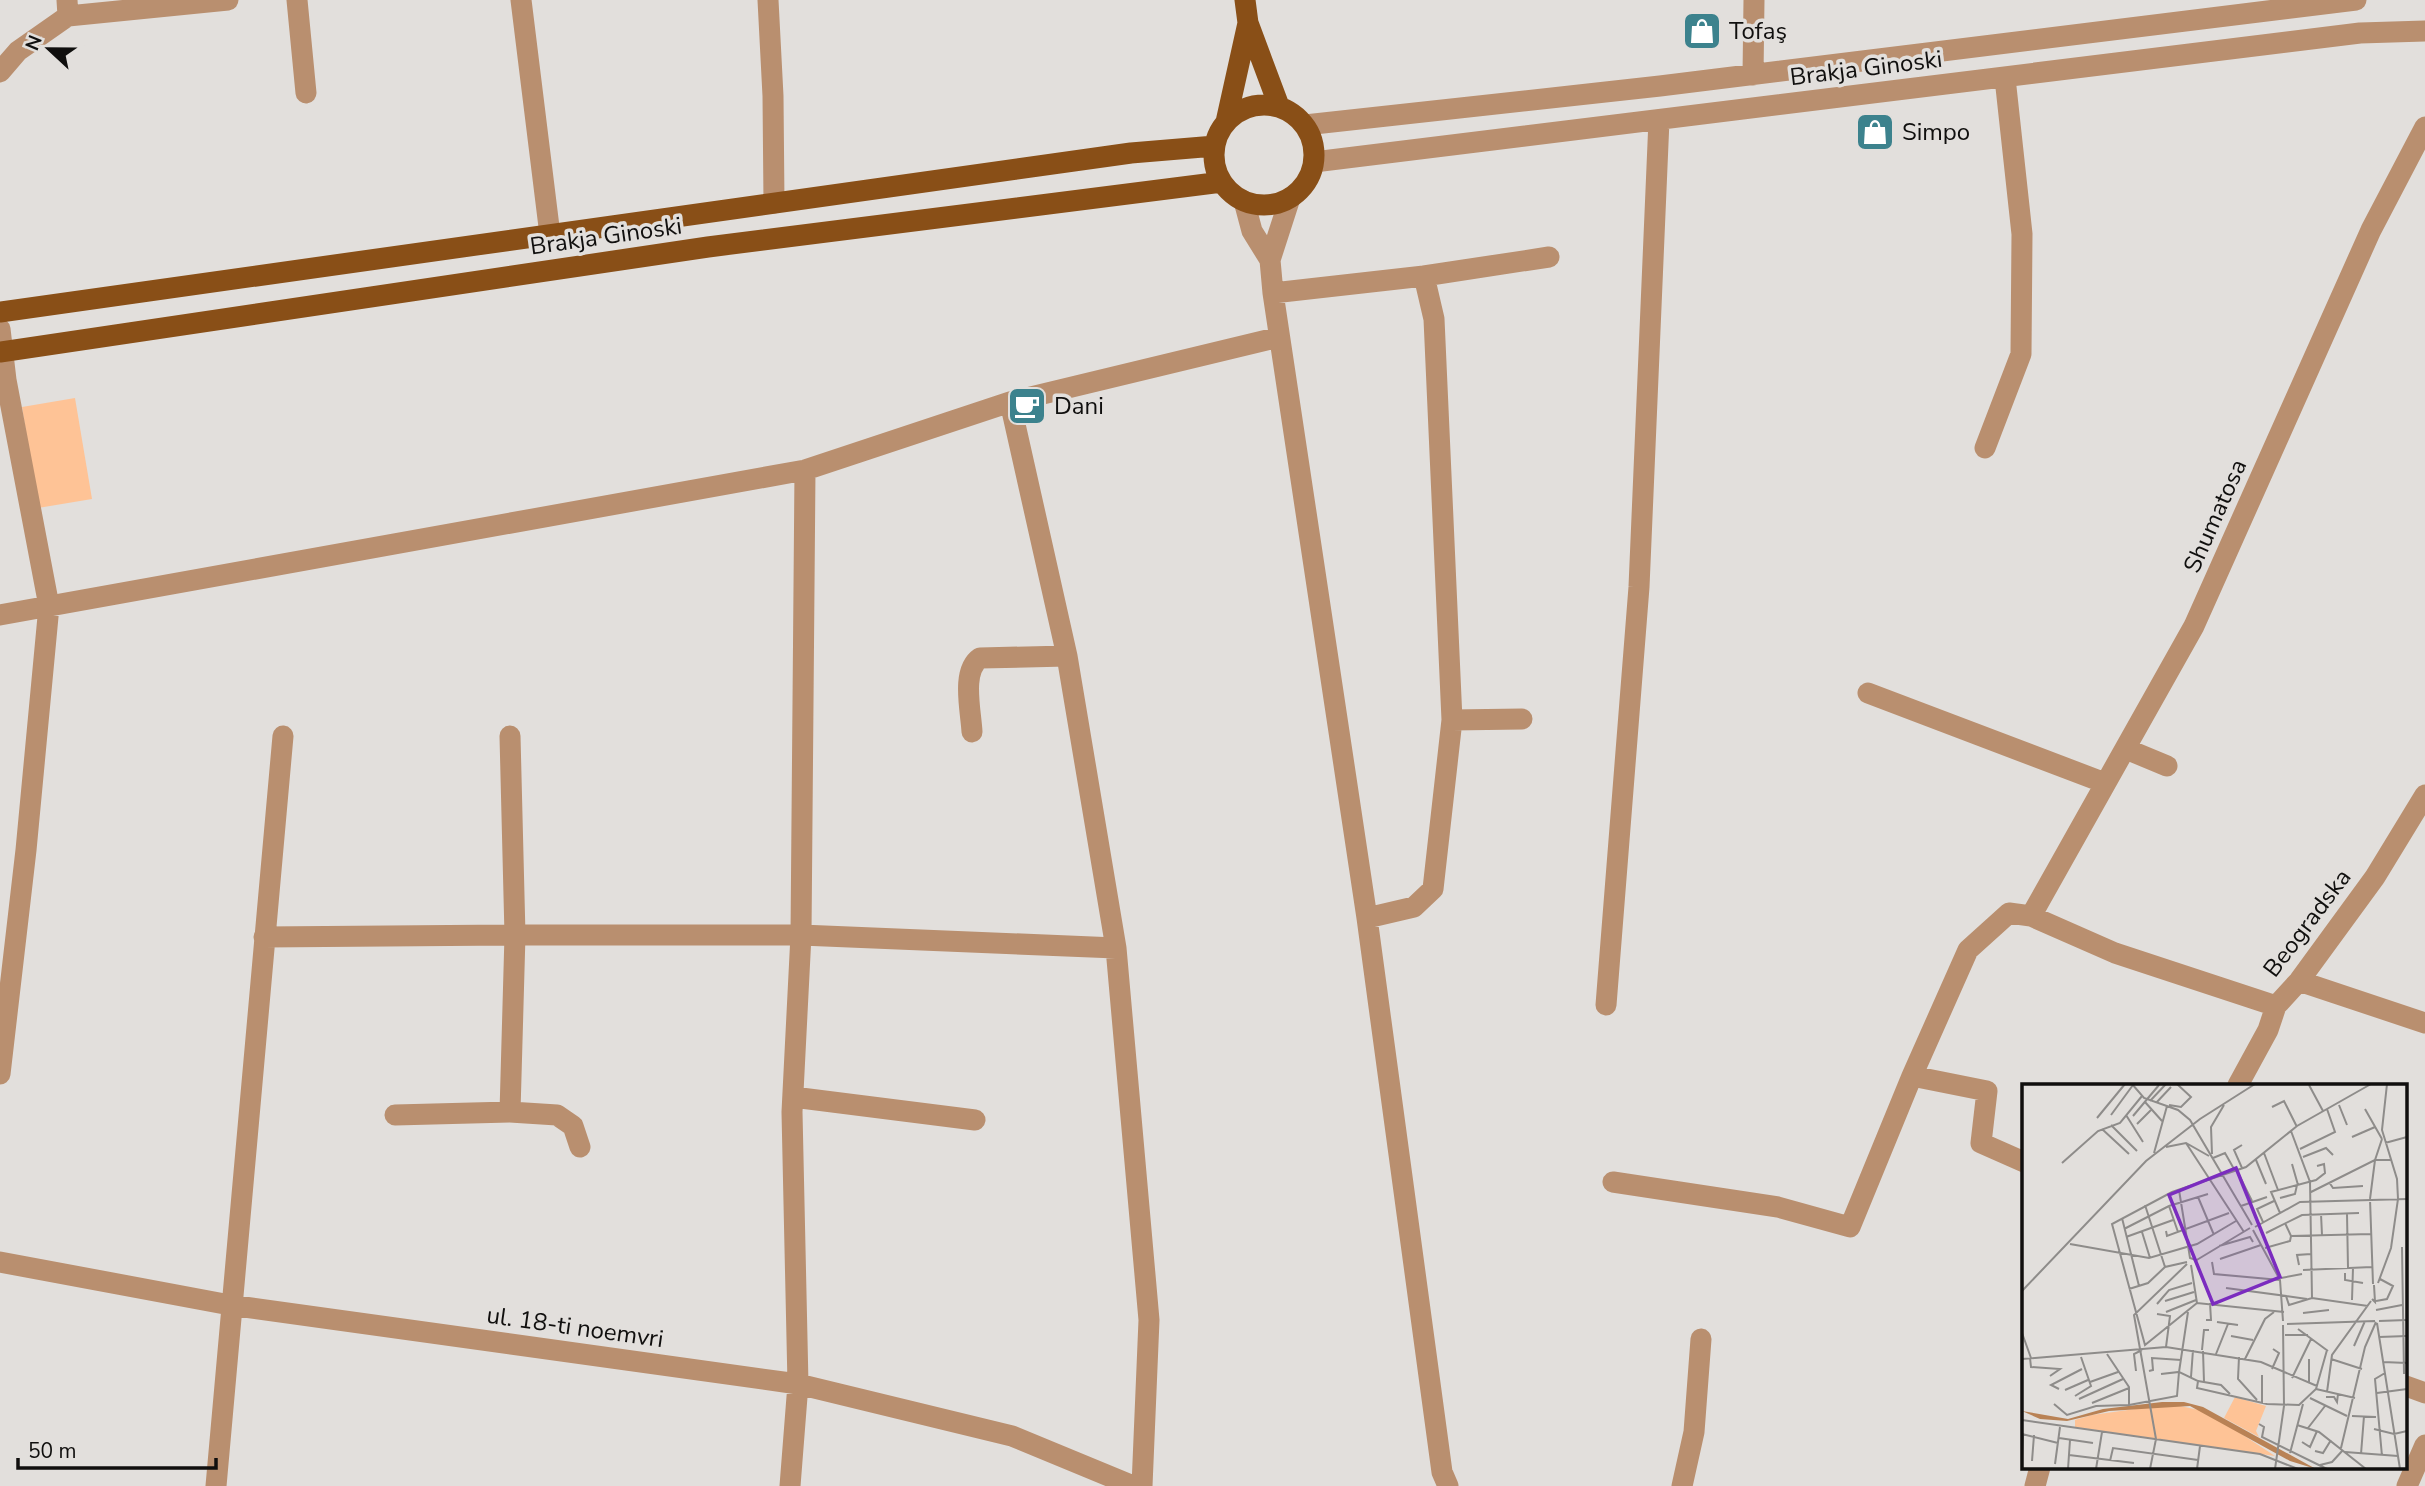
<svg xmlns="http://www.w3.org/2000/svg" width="2425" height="1486" viewBox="0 0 2425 1486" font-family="'Nunito Sans',sans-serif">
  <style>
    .green { fill: #fec396 }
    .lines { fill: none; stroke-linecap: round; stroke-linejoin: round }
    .minor { stroke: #b98f6f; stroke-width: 21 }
    .major { stroke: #894f17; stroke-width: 21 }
    .labels { text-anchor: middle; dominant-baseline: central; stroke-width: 7; stroke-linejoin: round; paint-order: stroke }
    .poi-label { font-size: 24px; fill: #100f0e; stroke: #e2dfdc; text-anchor: start }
    .street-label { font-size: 24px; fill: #100f0e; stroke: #e2dfdc }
    .inset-road { fill: none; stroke: #8e8c8a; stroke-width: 2 }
    .view { fill: #7b2cbf; fill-opacity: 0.15; stroke: #7b2cbf; stroke-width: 3.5 }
    .inset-edge { fill: none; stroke: #100f0e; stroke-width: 3.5 }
  </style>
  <rect width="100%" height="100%" fill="#e2dfdc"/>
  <!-- green -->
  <path class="green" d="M75,398L92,499L38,508L22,407Z"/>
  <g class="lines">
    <!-- minor -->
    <path class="minor" d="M297,0L306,93
      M521,0L550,235
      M768,0L773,96L774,203
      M68,16L228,0
      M0,72L18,51L68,16L67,0
      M1753,75L1754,0
      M1305,125L1660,86L2356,0
      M1314,162L2360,33L2425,31
      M1290,198L1270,260L1273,293L1367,918L1442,1472L1448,1486
      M1244,201L1252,231L1270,260
      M1273,293L1424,276
      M0,329L6,380L49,606L26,850L0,1074
      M1010,402L1067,656L1116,948L1149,1320L1142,1486
      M1985,448L2021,354L2022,234L2005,78
      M0,615L805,470L1010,402L1279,337
      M1868,693L2105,783
      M1452,720L1522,719
      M972,732C971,711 961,671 980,658L1067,656
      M510,736L515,935L510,1112L557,1115L573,1126L580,1147
      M2126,749L2167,766
      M2031,916L2194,626L2371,230L2425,127
      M1367,918L1414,907L1433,889L1452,720L1434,319L1424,276L1549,257
      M264,937L515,935H801L1116,948
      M2299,981L2425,1023
      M1606,1005L1639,587L1659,120
      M1912,1076L1987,1091L1981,1143L2024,1162
      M2238,1085L2268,1030L2276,1006L2299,981L2375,877L2425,795
      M793,1097L975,1120
      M395,1115L510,1112
      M1613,1182L1778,1207L1850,1227L1912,1076L1968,950L2009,913L2031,916L2115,953L2276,1006
      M0,1262L230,1305L798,1384L1012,1436L1133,1486
      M2406,1386L2425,1393
      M216,1486L283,736
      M790,1486L798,1384L792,1112L801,935L805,470
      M1682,1486L1694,1432L1701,1339
      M2035,1486L2040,1467
      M2407,1486L2425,1445"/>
    <!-- major -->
    <path class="major" d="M1245,0L1248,23L1279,106
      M1214 155a50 50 0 1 1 100 0a50 50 0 1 1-100 0Z
      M1226,122L1248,23
      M0,312L1131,153L1215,146
      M0,352L708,247L1222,182"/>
  </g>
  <!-- icons -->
  <defs>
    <symbol id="shop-square" viewBox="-11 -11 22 22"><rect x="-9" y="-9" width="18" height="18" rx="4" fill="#3c828d" stroke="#e2dfdc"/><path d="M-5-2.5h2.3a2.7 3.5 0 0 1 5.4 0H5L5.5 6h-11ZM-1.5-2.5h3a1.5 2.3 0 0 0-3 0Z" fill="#fff"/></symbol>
    <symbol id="cafe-square" viewBox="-11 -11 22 22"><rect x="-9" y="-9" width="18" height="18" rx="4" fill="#3c828d" stroke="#e2dfdc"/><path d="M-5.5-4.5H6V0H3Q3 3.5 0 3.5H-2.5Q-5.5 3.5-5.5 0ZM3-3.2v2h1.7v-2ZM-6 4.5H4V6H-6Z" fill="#fff"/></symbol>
  </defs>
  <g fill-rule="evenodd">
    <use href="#shop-square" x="1680" y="9" width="44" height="44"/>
    <use href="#shop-square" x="1853" y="110" width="44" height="44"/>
    <use href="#cafe-square" x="1005" y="384" width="44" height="44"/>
  </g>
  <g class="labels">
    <!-- poi labels -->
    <g class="poi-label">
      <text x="1729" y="31">Tofaş</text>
      <text x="1902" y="132">Simpo</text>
      <text x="1054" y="406">Dani</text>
    </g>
    <!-- street labels -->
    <g class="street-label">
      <text transform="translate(1866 68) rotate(-7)">Brakja Ginoski</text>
      <text transform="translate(606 236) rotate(-8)">Brakja Ginoski</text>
      <text transform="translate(2215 516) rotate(-66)">Shumatosa</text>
      <text transform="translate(2307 923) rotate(-53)">Beogradska</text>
      <text transform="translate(575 1327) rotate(8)">ul. 18-ti noemvri</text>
    </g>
  </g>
  <!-- overview -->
  <g transform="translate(2022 1084)">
    <rect width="385" height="385" fill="#e2dfdc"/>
    <path d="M213,313L244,322L234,347L237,353L202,334ZM149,320L186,328L253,372L53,343V336L70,331Z" fill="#fec396"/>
    <path d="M140,318H162L181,323L294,385L268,377L168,322L87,327L45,337L18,335L0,327L46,335L81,325Z" fill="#b98255"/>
    <path class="inset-road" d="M110,0L122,14L156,26L168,36L230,141M287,1L301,27M128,17L144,0M123,18L140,37M134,19L149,3M147,21L159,23L169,13L155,0M317,21L325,41M250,23L262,17L275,43M343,25L360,55M89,31L111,1M104,31L121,58M111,32L137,1M75,34L103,0M115,40L130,25M89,41L115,67M80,45L107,70M269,47L288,98L290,214M330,53L353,43M164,59L222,148M363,59L385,53M144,63L164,59L187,72M278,65L313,48L305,25M132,69L145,22M242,69L256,106M190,70L189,43L202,21M281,73L304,64L311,71M191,74L203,69L212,85M234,76L244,100M40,79L76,47L98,39L120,12M270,80L276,101M220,84L212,66L220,61M215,87L230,117M307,98L311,104L341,102M157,106L168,174L174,176M289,108L353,76L360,55M176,113L192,151M258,114L273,110L275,101M348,115L353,76H370M348,115L351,200M123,121L143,183M147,122L156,148M219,122L245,113M258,129L249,108L294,96L303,89L302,80L295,82M299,130L300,151M325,130L326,184M100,134L117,202M241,138L235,125L252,117M263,139L269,152L349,150M233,143L278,118L385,115M102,145L147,122L186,110M231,146L258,196L261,237M144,147L145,152L207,129M120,148L128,174M244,149L280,131L337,129M104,153L151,136M48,160L127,174L175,160L214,137M197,162L228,153L231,158M380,163L382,290M243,164L268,157L269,152M198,175L239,161M173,177L228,144M190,178L192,190L258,196M169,181L175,219M277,181L275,171L289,170M281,186L350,183M323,189V196L341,199M259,194L280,190M356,199L369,164L376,115L375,95L360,46L365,0M204,204L264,212L267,221L290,214L346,222M107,205L126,199L143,183L165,178M0,207L124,77L178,35L233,0M264,212L285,215M350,215L353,218L352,201M330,216L331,184M143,217L172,208M354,217L365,215L371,202L358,195M135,220L147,206L170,199M354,226L380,221M144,228L174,216M166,228L157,288L176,297L175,304L245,320L277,321L294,305L305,266M262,228L175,219L123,261L90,140L150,108L224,83L275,42L349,0M281,229L307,226M135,230L148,232L144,263M184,236H189L188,219M357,237L385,236M195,238L216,241M355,239L378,385M265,240L353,237M276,245L306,267M0,249L9,274M263,251H286M209,252L231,256M357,253L385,252M332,262L343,237M180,266L182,246H187M181,267L182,298M85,270L107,303V321L155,312L157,288L139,290M194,270L206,240M217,273L216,295L235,316M8,274L9,283L38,285L28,292M0,275L144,263L239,278L295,302M223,275L243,235L252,228M309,275L340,285M361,278L385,279M250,285L257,269L251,265M114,287L112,270L120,266M127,287L131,286L130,274L159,276M169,293L171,266M270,294L289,255M176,297L199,301L208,310M68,298L96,288M287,300V275M37,305L29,301L60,285M294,305L333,314M43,306L66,296M305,308L310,271L349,217M355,309L385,305M53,312L69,302L59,273M304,313H312L315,318L316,310M288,314L325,332M57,315L101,295M70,319L107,304M240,319V291M32,320L45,331L74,322L107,321M330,332L354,333M0,336L238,370L276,385M237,340L242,343L240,353L305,385M275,341L297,348L344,385M286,344L303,322M352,345L372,350L385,347M0,350L36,359M37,354L71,359M280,358L288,363L295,347M319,364L343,263L354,238M293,367L301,369L309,356M323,368L376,372M268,369L281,320M339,370L342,332M47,371L112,379M0,372L1,350M360,372L353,295L363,289M10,377L12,351M88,377L91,364L176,376M33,380L38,343M298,381L310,378L321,366M46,385L48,356M74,385L80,348M128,385L134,355L112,231L165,180M175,385L178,362M253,385L262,322L261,241"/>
    <path class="view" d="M214,84L258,193L191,220L147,111Z"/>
    <rect width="385" height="385" class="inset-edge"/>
  </g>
  <!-- north arrow -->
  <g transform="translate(49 49) rotate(292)" stroke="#e2dfdc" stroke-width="5" paint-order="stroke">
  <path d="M0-5L12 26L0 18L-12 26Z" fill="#100f0e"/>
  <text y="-10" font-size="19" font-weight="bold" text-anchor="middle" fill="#100f0e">N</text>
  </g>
  <!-- scale -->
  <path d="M18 1458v10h198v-10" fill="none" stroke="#100f0e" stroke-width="3.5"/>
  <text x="28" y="1458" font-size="21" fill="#100f0e" stroke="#e2dfdc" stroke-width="5" paint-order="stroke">50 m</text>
</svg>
